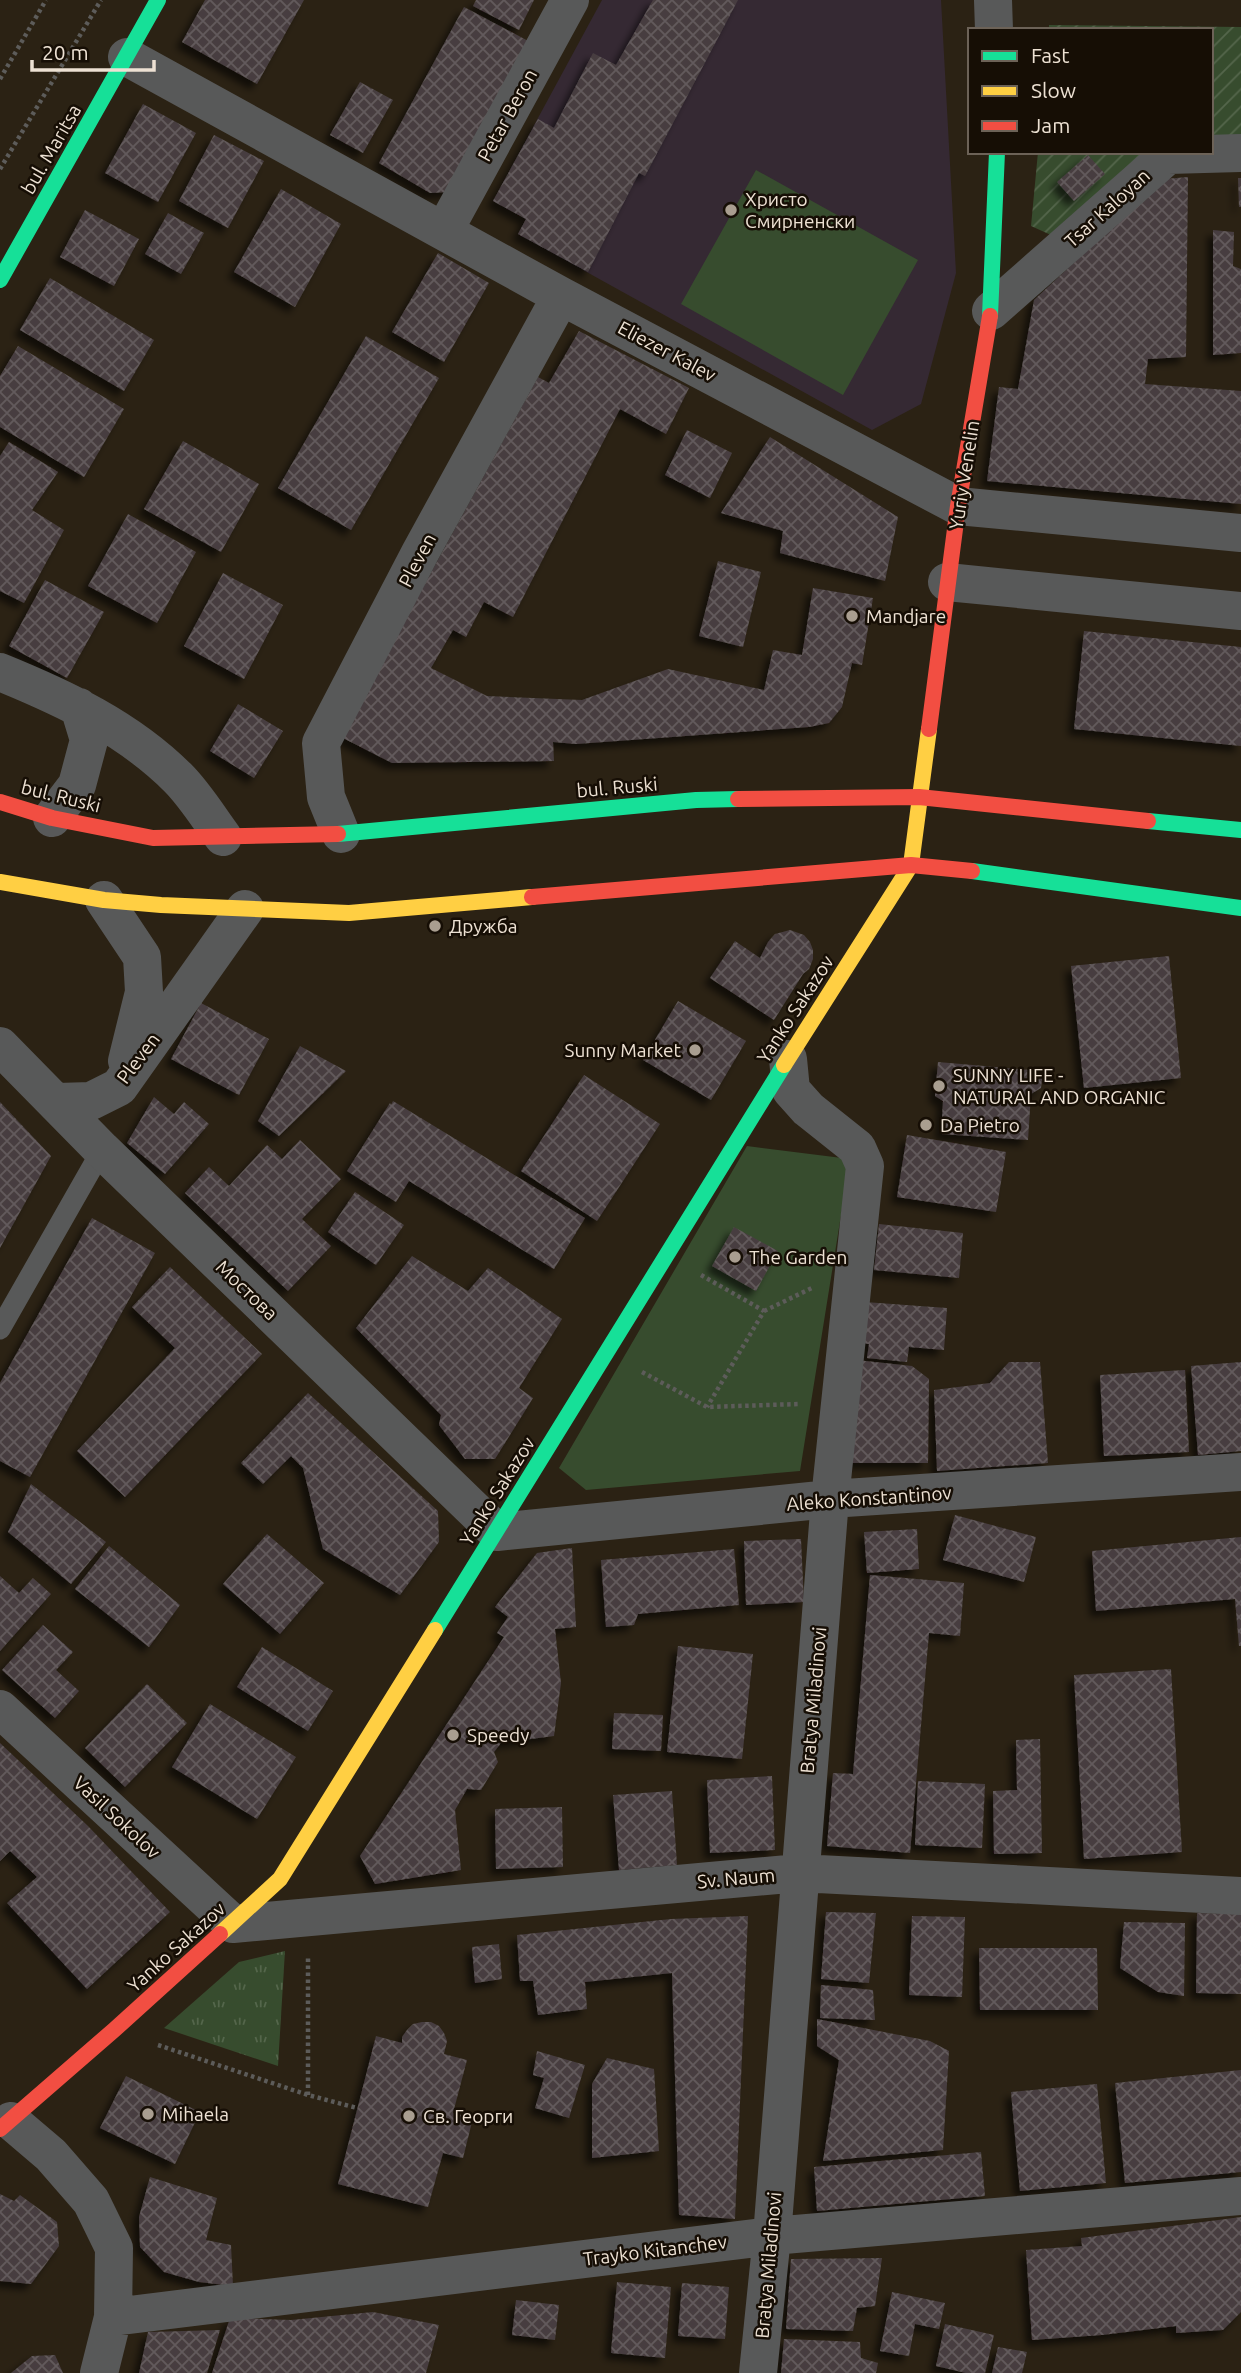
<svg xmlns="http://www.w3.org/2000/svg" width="1241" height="2373" viewBox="0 0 1241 2373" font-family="Ubuntu,sans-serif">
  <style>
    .education { fill: #352933 }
    .grass { fill: url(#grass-tufts) }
    .park { fill: #374c2e }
    .garden { fill: url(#garden-furrows) }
    .building { fill: url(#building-cross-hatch); filter: url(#shadow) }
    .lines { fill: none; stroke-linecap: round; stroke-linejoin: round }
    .path { stroke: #5d5c5a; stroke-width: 4.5; stroke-dasharray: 3.5 3.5; stroke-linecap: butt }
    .lane { stroke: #585959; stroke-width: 21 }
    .street { stroke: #585959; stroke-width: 38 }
    .fast { stroke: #16e098; stroke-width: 16 }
    .slow { stroke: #ffcf43; stroke-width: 16 }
    .jam { stroke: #f24e42; stroke-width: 16 }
    .poi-dot { fill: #a99e90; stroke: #160e05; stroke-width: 2.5 }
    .labels { text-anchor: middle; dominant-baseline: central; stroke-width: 5; stroke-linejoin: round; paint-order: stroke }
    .street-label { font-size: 19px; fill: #ede1d3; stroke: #160e05 }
    .poi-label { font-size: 19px; fill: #ede1d3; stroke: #160e05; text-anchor: start }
  </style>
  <defs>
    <pattern id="grass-tufts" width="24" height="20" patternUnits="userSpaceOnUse" patternTransform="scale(1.75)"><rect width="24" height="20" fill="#374c2e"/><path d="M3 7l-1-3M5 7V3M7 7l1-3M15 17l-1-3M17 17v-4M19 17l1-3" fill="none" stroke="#54664b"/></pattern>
    <pattern id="garden-furrows" width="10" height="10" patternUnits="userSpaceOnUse" patternTransform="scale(1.75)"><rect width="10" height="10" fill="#374c2e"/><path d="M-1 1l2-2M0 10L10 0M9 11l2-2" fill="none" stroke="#54664b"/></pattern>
    <pattern id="building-cross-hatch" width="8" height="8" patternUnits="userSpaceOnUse" patternTransform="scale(1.75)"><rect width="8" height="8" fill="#473e40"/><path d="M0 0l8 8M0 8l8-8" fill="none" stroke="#625a5b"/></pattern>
    <filter id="shadow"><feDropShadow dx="-6" dy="6" stdDeviation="3.5" flood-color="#0009"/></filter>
  </defs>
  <rect width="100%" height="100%" fill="#2b2214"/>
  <!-- education -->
  <path class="education" d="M602,0H941L956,273L921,404L872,430L518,234L526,219L493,201Z"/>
  <!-- grass -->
  <path class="grass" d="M285,1951L278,2066L164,2028L239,1962Z"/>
  <!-- park -->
  <path class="park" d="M756,170L918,260L843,395L681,304Z
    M747,1146L850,1159L800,1471L586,1490L559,1468Z"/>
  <!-- garden -->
  <path class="garden" d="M1049,25L1241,27V144L1211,143V30H1049Z
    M1038,152H1155L1051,235L1031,226Z"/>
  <!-- building -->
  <path class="building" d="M205,0H304L257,84L182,42Z
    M476,0H534L519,30L473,6Z
    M653,0H738L645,176L639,173L588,272L518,234L526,219L493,201L538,119L554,128L593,53L616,65Z
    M464,7L532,43L450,192L430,193L379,163Z
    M360,82L393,100L363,153L330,135Z
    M143,104L196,133L158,202L105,173Z
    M214,135L264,161L228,228L179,201Z
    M1088,155L1105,174L1074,201L1057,182Z
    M1188,177L1186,357L1148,359L1145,384L1241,391V504L987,481L999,387L1018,389L1034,300L1164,179Z
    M1238,178H1241V207H1239Z
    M281,189L341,224L295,307L234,272Z
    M85,210L139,239L114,286L60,257Z
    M168,213L204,233L181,274L145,254Z
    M1213,230L1234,232L1233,266L1241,269V353L1213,355Z
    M438,253L489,283L444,362L392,332Z
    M50,278L154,340L124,391L20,330Z
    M579,331L689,388L666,434L620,409L513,617L484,602L466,637L453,630L431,668L487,696L582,700L668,669L764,690L773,650L802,655L813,588L873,598L862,665L852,663L842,707L829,723L809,727L576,744L553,742L554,761L392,763L341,737L538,377L549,383Z
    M366,336L439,378L351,530L278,488Z
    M18,346L124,409L84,477L0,427V376Z
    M687,430L732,453L710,498L665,475Z
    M770,437L898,517L885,581L780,553L783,531L721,513Z
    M183,441L259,484L221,552L144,509Z
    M9,442L58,472L32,510L64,530L24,603L0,591V456Z
    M128,514L196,552L157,623L88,586Z
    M718,561L761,572L743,647L699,636Z
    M223,573L283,605L244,679L184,646Z
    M45,580L104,612L67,678L9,646Z
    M1084,631L1241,647V746L1074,729Z
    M238,704L283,731L254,778L210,751Z
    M790,930L804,935L810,942L813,950V959L809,969L803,974L774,1020L710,978L735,941L760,958L768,942L775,934Z
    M1169,956L1181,1078L1084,1088L1071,966Z
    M678,1001L746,1041L711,1100L643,1060Z
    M201,1003L269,1039L239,1095L171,1059Z
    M300,1046L346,1071L279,1136L258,1121Z
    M938,1062L1043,1071L1041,1088L1031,1094L1028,1140L941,1134L943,1101L935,1096Z
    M584,1075L660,1124L597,1221L521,1171Z
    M154,1097L174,1114L184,1102L209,1124L165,1174L127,1143Z
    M393,1101L585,1218L554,1269L409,1181L396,1202L347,1171L390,1103L391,1105Z
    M0,1102L51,1156L0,1248Z
    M907,1135L1006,1152L996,1212L897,1197Z
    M300,1140L341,1179L302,1219L331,1246L288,1291L185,1193L209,1167L229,1186L267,1145L282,1159Z
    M355,1192L404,1225L376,1265L328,1232Z
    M92,1218L155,1253L30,1477L0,1461V1383Z
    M879,1224L963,1233L959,1278L874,1270Z
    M734,1227L778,1251L756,1291L712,1266Z
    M412,1256L468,1291L488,1268L562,1319L519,1388L533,1398L495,1459H465L439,1425L441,1415L356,1328Z
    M170,1267L262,1354L125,1497L77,1451L175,1348L132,1307Z
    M865,1302L947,1308L944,1350L909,1347L907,1362L867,1358L869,1344L861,1343Z
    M856,1360L912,1366L929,1379L928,1463H850Z
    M1009,1362H1040L1048,1463L937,1471L934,1390L990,1383Z
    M1241,1362V1451L1198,1455L1191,1366Z
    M1185,1370L1189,1452L1104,1456L1100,1375Z
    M308,1393L438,1511L439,1542L400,1595L323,1549L303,1468L291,1456L263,1484L241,1463Z
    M31,1484L106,1542L71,1584L8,1532Z
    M955,1515L1036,1537L1024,1582L943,1560Z
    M917,1529L919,1569L867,1573L864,1532Z
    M267,1534L324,1583L280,1634L223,1584Z
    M1241,1537V1646H1239L1235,1599L1096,1611L1092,1551Z
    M801,1539L804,1602L746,1605L744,1541Z
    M109,1546L180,1605L149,1647L75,1589Z
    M572,1548L576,1627L555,1629L561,1683L554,1736L501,1743L494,1752L498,1762L481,1790L467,1789L455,1810L461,1870L375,1884L360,1856L504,1637L497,1633L508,1617L495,1607L537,1553Z
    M734,1549L739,1605L638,1614L634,1625L606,1627L601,1560Z
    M870,1575L964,1583L960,1636L929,1633L910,1853L827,1846L833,1773L853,1774Z
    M0,1576L19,1593L33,1578L51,1594L0,1651Z
    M43,1625L73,1652L56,1670L79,1691L55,1718L2,1670Z
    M678,1646L753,1654L742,1759L667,1752Z
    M262,1647L333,1691L308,1731L237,1687Z
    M1171,1669L1182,1852L1084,1859L1074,1675Z
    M147,1684L187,1723L125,1787L85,1748Z
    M210,1704L296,1757L257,1819L172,1767Z
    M614,1713L663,1715L661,1751L612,1749Z
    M1040,1739L1042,1853L994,1854L993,1791L1017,1790L1016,1740Z
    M0,1743L88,1826L170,1912L87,1989L7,1903L37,1877L10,1851L0,1861Z
    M772,1776L775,1850L710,1853L707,1780Z
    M918,1781L985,1784L982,1848L915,1845Z
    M672,1791L677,1865L619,1870L613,1795Z
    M562,1807L563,1867L496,1869L495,1809Z
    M826,1912L876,1913L869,1983L821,1979Z
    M1197,1913L1241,1914V1994L1196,1993Z
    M748,1916L735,2219L679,2215L672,1973L585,1982L587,2009L538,2015L533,1981H520L517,1935L671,1919Z
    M912,1916L965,1917L962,1997L909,1995Z
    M1124,1922L1185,1923L1184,1996L1158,1992L1120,1968Z
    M499,1944L502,1979L475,1983L472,1947Z
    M979,1948H1097L1098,2010H980Z
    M821,1985L873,1990L875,2020L820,2018Z
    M817,2019L930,2041L949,2051L943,2150L823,2161L839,2060L817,2046Z
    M422,2022H431L439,2026L444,2033L447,2041L444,2054L467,2060L453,2113L473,2118L463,2158L443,2153L428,2207L338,2184L376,2036L402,2043V2037L407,2030L413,2024Z
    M537,2051L585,2065L569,2118L535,2108L544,2078L533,2075Z
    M607,2058L654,2069L659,2151L592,2158V2084Z
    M1241,2070V2172L1125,2183L1115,2083Z
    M126,2076L200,2112L175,2164L100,2128Z
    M1097,2084L1106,2183L1020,2191L1011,2092Z
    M981,2152L985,2196L817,2211L814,2167Z
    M150,2177L217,2198L206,2240L231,2245L233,2286L199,2282L164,2272L140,2247L139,2217Z
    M0,2194L14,2201L20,2195L57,2222L59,2246L31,2284L0,2281Z
    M1241,2217V2312L1223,2330L1176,2333V2326L1102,2335L1032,2340L1026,2250L1082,2246L1081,2238Z
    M882,2258L875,2306L857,2308L853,2331L786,2329L791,2259Z
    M617,2282L671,2287L665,2358L611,2353Z
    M682,2283L729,2287L725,2339L678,2336Z
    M892,2292L945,2303L939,2329L915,2324L909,2356L880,2351Z
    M516,2300L559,2305L555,2340L512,2335Z
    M373,2312L439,2325L426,2373H212L230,2318L291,2320Z
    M945,2324L994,2335L985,2373H966L936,2366Z
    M220,2330L207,2373H139L148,2332Z
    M784,2339L860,2342L861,2358L878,2363L876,2373H781Z
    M998,2347L1027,2352L1022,2373H992Z
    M55,2355L63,2373H11L32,2356Z"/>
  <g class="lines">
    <!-- path -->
    <path class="path" d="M0,79L46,0
      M0,169L101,0
      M701,1275L764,1311L707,1407
      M764,1311L812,1288
      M642,1372L707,1407L799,1404
      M158,2045L308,2095L357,2108
      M308,2095V1956"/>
    <!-- lane -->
    <path class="lane" d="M0,1329L102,1150"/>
    <!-- street -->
    <path class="street" d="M993,0L994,30
      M127,57L561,296L958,506L1241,533
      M444,231L570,0
      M991,311L1168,155L1241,153
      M947,582L1241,611
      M0,672C64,698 128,728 178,778C195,795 209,818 223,837
      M52,818L77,785L89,740L79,707
      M341,834L326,797L321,743L420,553L561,296
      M104,900L142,957L144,992L127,1061
      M0,1046L102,1150L497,1532L830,1499L1241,1472
      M57,1102L91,1101L119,1087L245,909
      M0,1709L233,1924L799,1873L1241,1896
      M11,2121L51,2155L91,2201L114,2248L113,2317L99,2373
      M113,2317L772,2236L1241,2196
      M758,2373L772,2236L830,1499L865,1166L857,1148L808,1109L791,1090L788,1059"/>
    <!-- fast -->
    <path class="fast" d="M0,280L158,0
      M990,316L997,152
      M1148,821L1241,830
      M338,834L696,800L738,799
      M972,871L1241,908
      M435,1630L784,1065"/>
    <!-- slow -->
    <path class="slow" d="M0,882L104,900L161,905L349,913L532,897
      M784,1065L911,865L929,729
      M220,1934L280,1879L435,1630"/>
    <!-- jam -->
    <path class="jam" d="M929,729L958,506L990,316
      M738,799L919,797L1148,821
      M0,802L52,818L153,838L338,834
      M532,897L911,865L972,871
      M0,2129L114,2030L220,1934"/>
  </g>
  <!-- markers -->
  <g class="poi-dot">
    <circle cx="731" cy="210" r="7"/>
    <circle cx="852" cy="616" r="7"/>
    <circle cx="435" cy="926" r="7"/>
    <circle cx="695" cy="1050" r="7"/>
    <circle cx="939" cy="1086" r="7"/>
    <circle cx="926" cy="1125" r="7"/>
    <circle cx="735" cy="1257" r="7"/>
    <circle cx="453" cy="1735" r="7"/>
    <circle cx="148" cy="2114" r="7"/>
    <circle cx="409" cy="2116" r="7"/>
  </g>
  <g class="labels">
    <!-- street labels -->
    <g class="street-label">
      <text transform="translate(507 115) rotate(-61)">Petar Beron</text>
      <text transform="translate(51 149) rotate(-60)">bul. Maritsa</text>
      <text transform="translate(1107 208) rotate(-42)">Tsar Kaloyan</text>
      <text transform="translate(667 351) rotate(28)">Eliezer Kalev</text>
      <text transform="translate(964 475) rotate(-81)">Yuriy Venelin</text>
      <text transform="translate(417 560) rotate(-62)">Pleven</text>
      <text transform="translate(617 787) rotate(-5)">bul. Ruski</text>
      <text transform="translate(61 796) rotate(14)">bul. Ruski</text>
      <text transform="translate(795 1009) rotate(-57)">Yanko Sakazov</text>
      <text transform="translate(138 1058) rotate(-53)">Pleven</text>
      <text transform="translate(247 1290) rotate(44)">Мостова</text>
      <text transform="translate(497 1491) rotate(-58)">Yanko Sakazov</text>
      <text transform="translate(869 1498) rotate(-4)">Aleko Konstantinov</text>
      <text transform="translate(813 1700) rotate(-85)">Bratya Miladinovi</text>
      <text transform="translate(117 1817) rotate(43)">Vasil Sokolov</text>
      <text transform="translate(736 1878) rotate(-5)">Sv. Naum</text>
      <text transform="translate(176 1947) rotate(-42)">Yanko Sakazov</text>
      <text transform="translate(655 2250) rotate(-7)">Trayko Kitanchev</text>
      <text transform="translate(768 2265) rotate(-85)">Bratya Miladinovi</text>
    </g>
    <!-- poi labels -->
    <g class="poi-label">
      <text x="745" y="199">Христо<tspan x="745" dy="22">Смирненски</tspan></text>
      <text x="866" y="616">Mandjare</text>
      <text x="449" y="926">Дружба</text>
      <text x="681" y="1050" text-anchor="end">Sunny Market</text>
      <text x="953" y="1075">SUNNY LIFE -<tspan x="953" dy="22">NATURAL AND ORGANIC</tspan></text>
      <text x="940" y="1125">Da Pietro</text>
      <text x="749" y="1257">The Garden</text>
      <text x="467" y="1735">Speedy</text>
      <text x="162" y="2114">Mihaela</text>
      <text x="423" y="2116">Св. Георги</text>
    </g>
  </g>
  <!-- legend -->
  <rect x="968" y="28" width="245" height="126" fill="#160e05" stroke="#6c6257" stroke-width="2"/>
  <rect x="982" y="51" width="35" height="10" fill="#16e098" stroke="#6c6257" stroke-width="2"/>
  <text x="1031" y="63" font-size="21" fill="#ede1d3">Fast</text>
  <rect x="982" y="86" width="35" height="10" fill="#ffcf43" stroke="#6c6257" stroke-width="2"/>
  <text x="1031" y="98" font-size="21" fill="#ede1d3">Slow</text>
  <rect x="982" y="121" width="35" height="10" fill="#f24e42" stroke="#6c6257" stroke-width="2"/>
  <text x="1031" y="133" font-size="21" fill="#ede1d3">Jam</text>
  <!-- scale -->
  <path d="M32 60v10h122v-10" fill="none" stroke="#ede1d3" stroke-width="3.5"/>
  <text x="42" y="60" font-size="21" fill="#ede1d3" stroke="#160e05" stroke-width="5" paint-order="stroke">20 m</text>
</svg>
